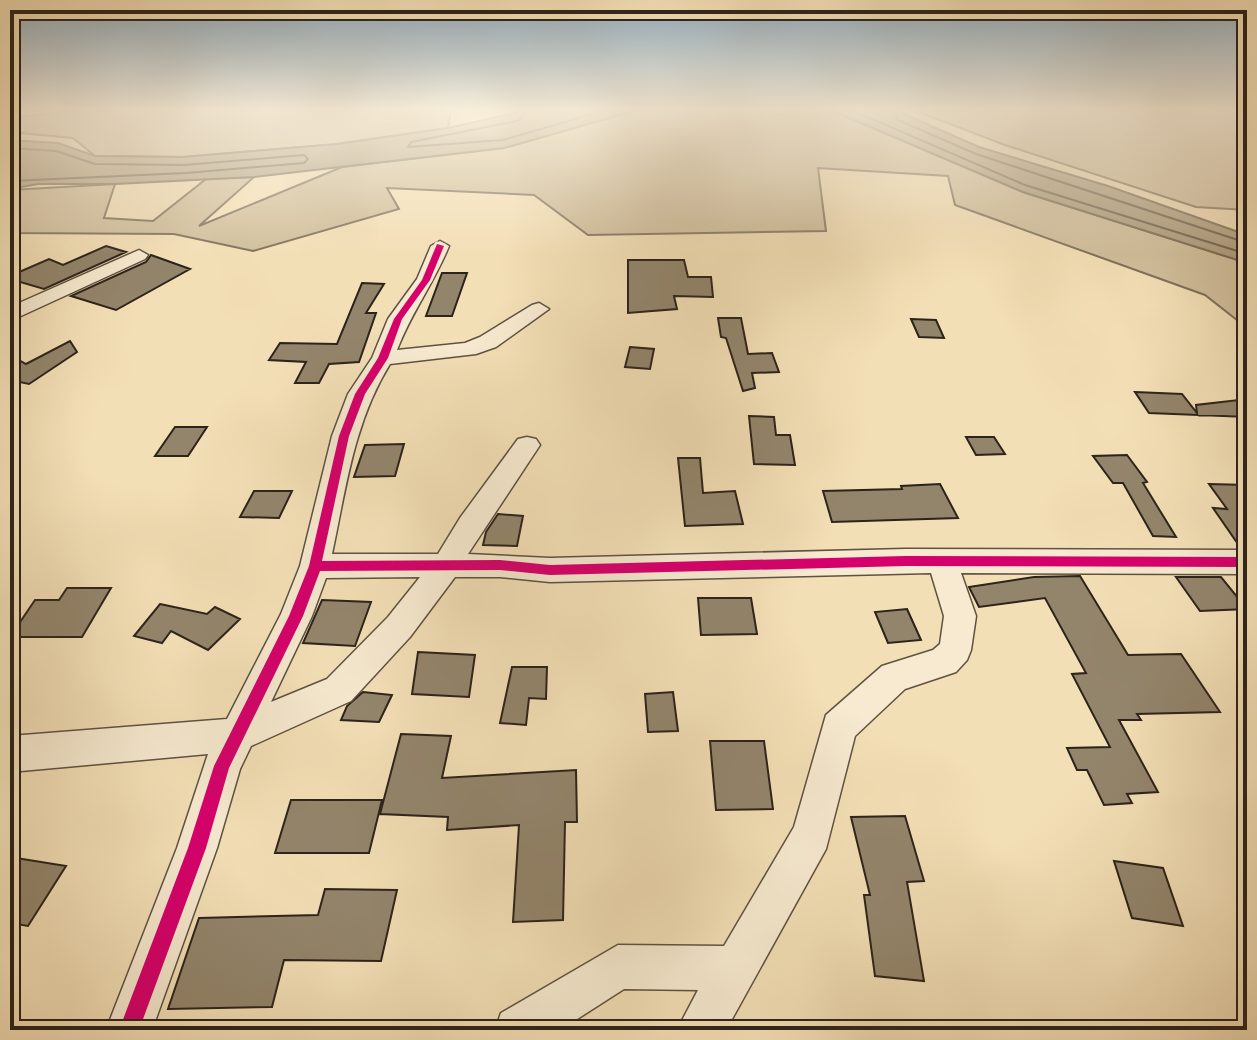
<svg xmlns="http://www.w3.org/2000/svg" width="1257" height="1040" viewBox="0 0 1257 1040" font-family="'IM FELL DW Pica',serif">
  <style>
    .green { fill: #d1bf9c; stroke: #7e715c; stroke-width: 2 }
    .water { fill: #af9f81; stroke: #7b6d58; stroke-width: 2 }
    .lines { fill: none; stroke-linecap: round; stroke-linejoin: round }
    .shore { stroke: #6e614e; stroke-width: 2 }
    .building { fill: #93856c; stroke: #2c231b; stroke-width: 2 }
    .minor-casing { stroke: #5e5242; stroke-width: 3 }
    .minor { fill: #f7ead0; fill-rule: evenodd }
    .cycleway-casing { stroke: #f7ead0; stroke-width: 5 }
    .cycleway { fill: #d6006c; fill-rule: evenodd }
  </style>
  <rect width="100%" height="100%" fill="#f3dfb6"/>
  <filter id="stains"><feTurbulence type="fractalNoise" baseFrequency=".0025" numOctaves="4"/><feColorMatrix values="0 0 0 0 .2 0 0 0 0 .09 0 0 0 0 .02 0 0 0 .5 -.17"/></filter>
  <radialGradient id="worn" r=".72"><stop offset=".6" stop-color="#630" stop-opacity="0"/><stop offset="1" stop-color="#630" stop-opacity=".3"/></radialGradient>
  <!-- green -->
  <path class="green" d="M451,109L448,128L337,144L183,157L95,156L73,138L10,132V118L77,110Z
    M810,109L840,114L1023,192L1247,263V328L1205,295L955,205L948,176L818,168L826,231L588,235L534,195L387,188L399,209L253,251L174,234L10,233V190L115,184L104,218L153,221L206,179L254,177L199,226L342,167L504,148L637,110Z
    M911,109H1247V210L1196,207L1005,145Z"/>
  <!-- water -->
  <path class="water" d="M641,109L504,148L254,177L115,184H38L10,189V140L58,143L95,156L183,157L337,144L448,128L528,110Z
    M810,109H893L979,147L1108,186L1247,235V263L1023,192L840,114Z"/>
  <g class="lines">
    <!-- shore -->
    <path class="shore" d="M524,109L523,116L517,121L411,142L408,147L503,140L610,109
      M849,109L1025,185L1247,254
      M893,109L898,120L976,154L1247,243
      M10,148L56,151L95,164L184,165L304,155L308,159L304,163L186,173L10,181"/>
  </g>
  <!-- building -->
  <path class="building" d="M106,246L126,252L44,289L10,279V276L49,259L63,265Z
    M151,255L190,269L116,310L71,296L146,262Z
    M628,260H684L688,277H711L713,297L674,296L677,309L628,313Z
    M442,273H467L452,316H426Z
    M362,283L384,284L366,313H376L359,362L329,364L319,383H295L306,362L269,360L280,343L337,344Z
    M718,318H741L748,354L772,353L779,372L752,373L755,388L743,391L726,338L721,337Z
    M911,319L936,320L944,338L919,337Z
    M70,341L77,352L29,384L10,380V355L26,364Z
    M630,347L654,349L650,369L625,367Z
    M1135,392L1182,394L1197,413L1196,405L1247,399V417L1149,413Z
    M749,416L774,417L776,435H790L795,465L754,464Z
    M175,427H207L188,456H155Z
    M966,437H994L1005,454L976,455Z
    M404,444L395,476L354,477L365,445Z
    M1127,455L1147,482L1143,483L1176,537L1153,536L1123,483H1113L1093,456Z
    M678,458H700L703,493L735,491L743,524L685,526Z
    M940,484L958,518L832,522L823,491L902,489L901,486Z
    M1209,484L1247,485V547H1240L1213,508L1227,509Z
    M254,491H292L279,518L240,517Z
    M498,514L523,516L517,546L483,545L486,532Z
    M1080,576L1128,655L1181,654L1220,712L1137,714L1141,720H1119L1158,792L1127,794L1132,803L1104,805L1087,770H1077L1067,748L1110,747L1072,674L1086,673L1045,598L979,607L969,587L1034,577Z
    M1176,577H1221L1247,609L1200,611Z
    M67,588H111L82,637H10L35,600H59Z
    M698,598H751L757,634L701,635Z
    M322,600L371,602L355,646L303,643Z
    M160,604L207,614L215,607L240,619L208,650L171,631L162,643L134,636Z
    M907,609L921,640L888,643L875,612Z
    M418,652L475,655L469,697L412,694Z
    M512,667H547L546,699L529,698L526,725L500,723Z
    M363,692L392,695L379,722L341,720L347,706Z
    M673,692L678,731L648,732L645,694Z
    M401,734L451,736L442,778L576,770L577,822H565L563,920L513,922L519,825L447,830L448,817L380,814Z
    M710,741H764L773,809L716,810Z
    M291,800H382L369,853H275Z
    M905,816L924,881L907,882L924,981L875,976L864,895H870L851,817Z
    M10,857L66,866L28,926L10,923Z
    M1114,861L1163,868L1183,926L1132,918Z
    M325,889L397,890L381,961L284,960L272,1007L168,1009L199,918L318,915Z"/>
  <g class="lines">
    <defs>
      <path id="minor" d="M440,241L449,246C434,283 411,313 397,350L465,343L480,337L532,305L539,303L549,309L496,347L476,354L390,364C354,422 346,488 332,554H438L460,518L518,439L527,437L536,439L540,445L468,554L550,558L905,549L1247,550V574L961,573L976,616L971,650L967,660L956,672L905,689L855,736L826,849L726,1030H677L698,990L624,989L560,1030H495L501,1013L618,945L724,946L794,827L826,715L882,666L933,650L940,644L944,616L931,573L550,582L500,577H455L410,637L351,701L251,746L240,769L217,848L152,1030H106L177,848L208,754L10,772V736L227,719L281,614L300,566L332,436L348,394L372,358L388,319L417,279L431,246ZM420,577L388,617L327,679L271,702L312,616L326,578Z
        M139,250L148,255L145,259L10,321V307Z"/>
    </defs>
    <!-- minor casing -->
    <use href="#minor" class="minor-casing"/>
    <!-- minor -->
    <use href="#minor" class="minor"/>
    <defs>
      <path id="cycleway" d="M437,244L444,246L430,280L402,319L388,358L365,394L349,436L322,561L500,560L550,565L905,556L1247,557V567L905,566L550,575L500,570L320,571L303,616L229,768L206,848L139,1030H119L188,848L214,766L289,616L309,566L339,436L355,394L378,358L394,319L422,280Z"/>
    </defs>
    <!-- cycleway casing -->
    <use href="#cycleway" class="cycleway-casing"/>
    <!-- cycleway -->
    <use href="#cycleway" class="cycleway"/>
  </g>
  <!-- sky -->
  <linearGradient id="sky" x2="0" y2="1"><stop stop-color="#91acbf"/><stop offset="0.43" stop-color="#faf1de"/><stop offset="1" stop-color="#faf1de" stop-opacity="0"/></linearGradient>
  <rect width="1257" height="255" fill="url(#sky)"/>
  <!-- margin -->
  <rect width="1257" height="1040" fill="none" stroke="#f3dfb6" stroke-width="40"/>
  <rect x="12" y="12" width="1233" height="1016" fill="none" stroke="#2c231b" stroke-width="4"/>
  <rect x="20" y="20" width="1217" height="1000" fill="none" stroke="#2c231b" stroke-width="2"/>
  <rect width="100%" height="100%" filter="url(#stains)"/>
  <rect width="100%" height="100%" fill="url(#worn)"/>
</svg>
